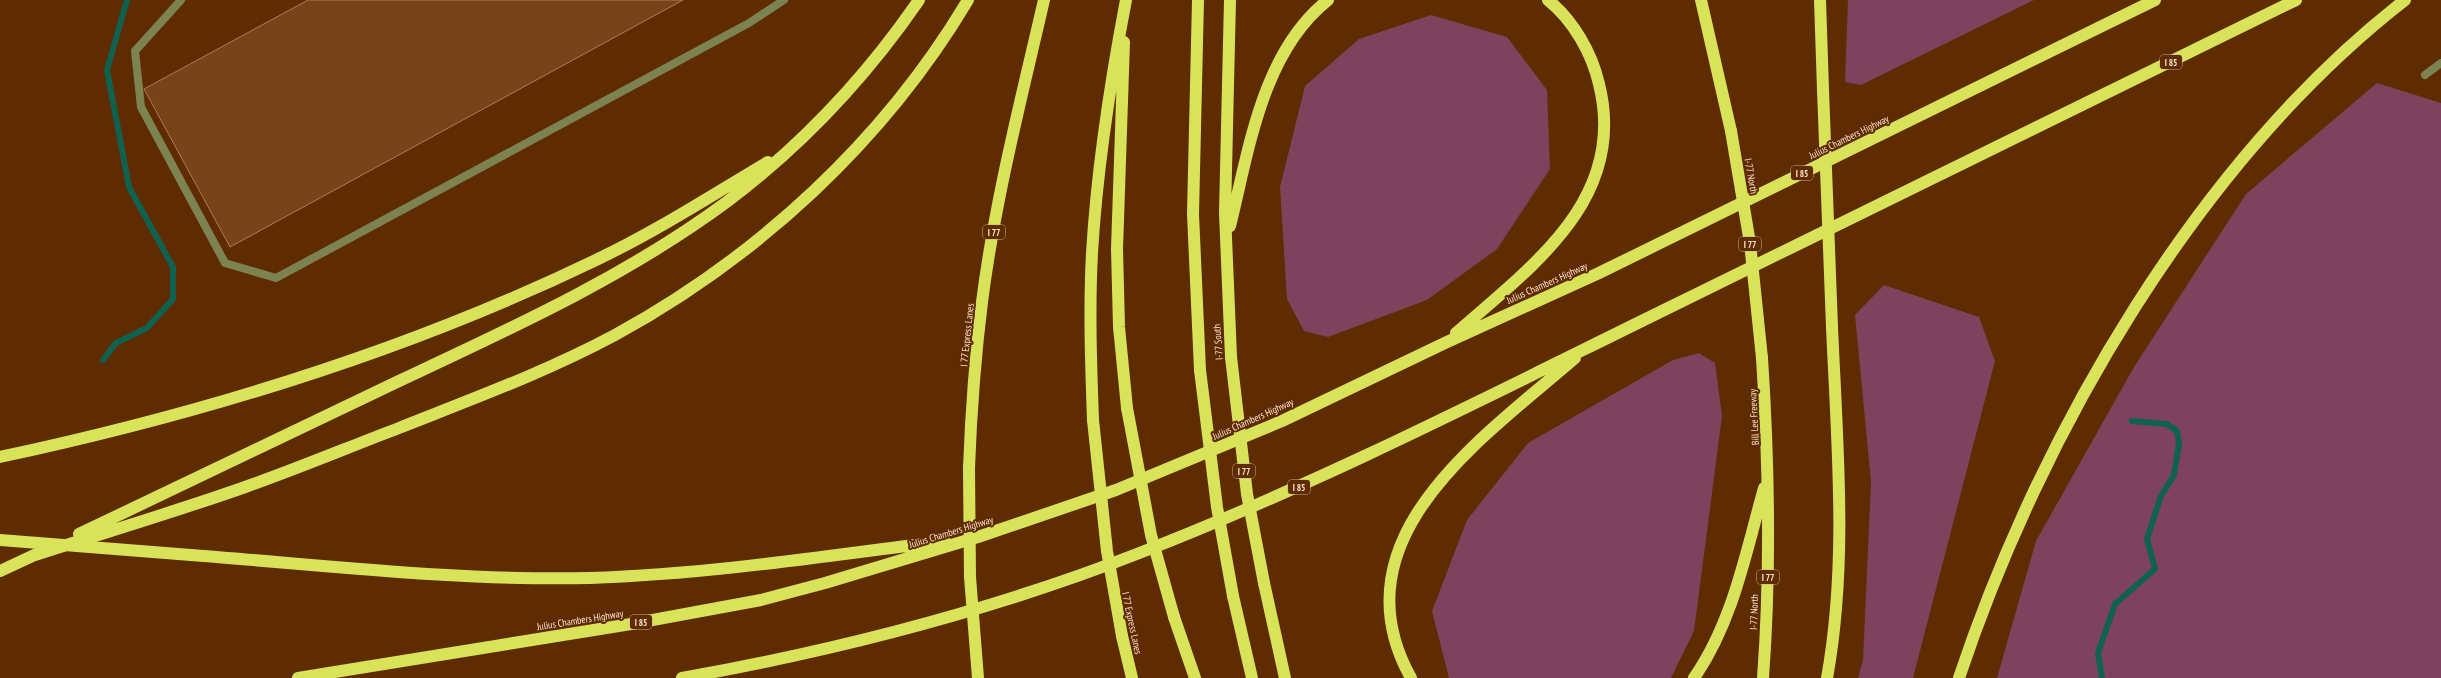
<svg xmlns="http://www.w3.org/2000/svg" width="2441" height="678" viewBox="0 0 2441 678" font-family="'PT Sans Narrow',sans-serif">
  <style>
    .green { fill: #7e425c }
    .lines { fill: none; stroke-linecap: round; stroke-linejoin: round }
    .stream { stroke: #106250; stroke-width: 6 }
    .building { fill: #78421a; stroke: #b57a53 }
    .service { stroke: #7d8350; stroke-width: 8 }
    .minor { stroke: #7d8350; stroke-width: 8 }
    .motorway { stroke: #d8e35a; stroke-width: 12 }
    .motorway-bridge { stroke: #d8e35a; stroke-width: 12 }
    .labels { text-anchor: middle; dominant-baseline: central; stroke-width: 4; stroke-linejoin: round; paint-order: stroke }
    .shield { fill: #5f2b00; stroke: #ceac93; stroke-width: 1 }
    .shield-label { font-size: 9px; font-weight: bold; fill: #fde3d2 }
    .street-label { font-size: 10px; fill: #fde3d2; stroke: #5f2b00 }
  </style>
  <rect width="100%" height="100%" fill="#5f2b00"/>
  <!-- green -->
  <path class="green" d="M1848,0H2034L1861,85L1845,82Z
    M1431,15L1507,37L1547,90L1550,169L1497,249L1427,300L1328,337L1304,331L1287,299L1280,187L1305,86L1359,39Z
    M2377,83L2441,103V678H1997L2036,541L2134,367L2246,194Z
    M1884,285L1979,317L1995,361L1913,678H1858L1863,660L1871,482L1855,315Z
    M1699,353L1715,363L1722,416L1694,631L1671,678H1449L1432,611L1467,520L1528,443L1673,360Z"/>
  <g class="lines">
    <!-- stream -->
    <path class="stream" d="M103,360L116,343L147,328L173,299V267L129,187L107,70L127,0
      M2102,678L2098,653L2115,604L2155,569L2147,539L2161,496L2174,475L2179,443L2177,431L2167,424L2132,421"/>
  </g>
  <!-- building -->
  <path class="building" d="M308,0H683L230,247L144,89Z"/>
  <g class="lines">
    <!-- service -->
    <path class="service" d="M181,0L135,51L141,107L225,263L276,278L749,23L784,0"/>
    <!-- minor -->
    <path class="minor" d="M2425,75L2441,63"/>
    <!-- motorway -->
    <path class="motorway" d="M1198,0L1193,214L1200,370
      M1230,0L1225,213L1231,357
      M1701,0L1731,131
      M1820,0L1823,90
      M1124,42L1117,249L1119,327L1127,408
      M1230,226C1249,150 1262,52 1328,0
      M1456,333C1532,266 1628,199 1599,84C1592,53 1573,20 1548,0
      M1762,358C1769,465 1771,571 1763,678
      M1093,420C1091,365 1089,309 1092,253C1097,168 1110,84 1126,0
      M0,457C206,413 408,351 598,259C657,231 712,195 768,162
      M969,468C971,413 975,358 982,302C995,200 1021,100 1044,0
      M79,534C186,483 293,432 399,381C512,328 627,276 728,201C802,145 866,77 919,0
      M35,555C106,532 178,511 248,486C299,468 349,447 399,428C472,399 546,372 615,335C758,257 884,141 968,0
      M191,555C323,565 457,581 590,578C709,574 827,556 945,541
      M0,571L43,551
      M1264,583L1285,678
      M1233,596L1252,678
      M1174,617L1195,678
      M1122,636L1132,678
      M298,678L631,624L761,600L825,583L978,537L1116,490L1282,421L1447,342L1599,273L2155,0
      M682,678C838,650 994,610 1142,552C1317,484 1485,398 1654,315C1868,210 2082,105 2296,0
      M1411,678C1333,538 1484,437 1575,358
      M1694,678C1733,622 1746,552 1764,488
      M1827,678C1848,562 1837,444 1832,327
      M1959,678C2041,432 2198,161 2405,0"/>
    <!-- motorway-bridge -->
    <path class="motorway-bridge" d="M1823,90L1832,327
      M1731,131L1750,243L1762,358
      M1231,357L1247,494L1264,583
      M1200,370L1217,507L1233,596
      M1127,408L1151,535L1174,617
      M1093,420L1107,551L1122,636
      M969,468L970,577L978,678
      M0,540L191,555"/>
  </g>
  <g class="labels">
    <!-- shield labels -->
    <g class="shield">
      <rect x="2160" y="55" width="22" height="14" rx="3"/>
      <rect x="1791" y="166" width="22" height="14" rx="3"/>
      <rect x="983" y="225" width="22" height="14" rx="3"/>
      <rect x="1739" y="237" width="22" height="14" rx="3"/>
      <rect x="1233" y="464" width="22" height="14" rx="3"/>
      <rect x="1288" y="480" width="22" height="14" rx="3"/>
      <rect x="1757" y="570" width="22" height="14" rx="3"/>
      <rect x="630" y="615" width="22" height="14" rx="3"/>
    </g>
    <g class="shield-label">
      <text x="2171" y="62">I 85</text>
      <text x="1802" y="173">I 85</text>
      <text x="994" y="232">I 77</text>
      <text x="1750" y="244">I 77</text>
      <text x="1244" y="471">I 77</text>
      <text x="1299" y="487">I 85</text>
      <text x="1768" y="577">I 77</text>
      <text x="641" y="622">I 85</text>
    </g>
    <!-- street labels -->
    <g class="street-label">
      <text transform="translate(1849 137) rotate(-26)">Julius Chambers Highway</text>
      <text transform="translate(1751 176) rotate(80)">I-77 North</text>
      <text transform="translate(1547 283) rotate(-24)">Julius Chambers Highway</text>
      <text transform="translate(967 335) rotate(-84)">I 77 Express Lanes</text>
      <text transform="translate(1218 342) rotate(-94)">I-77 South</text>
      <text transform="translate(1754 417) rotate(-93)">Bill Lee Freeway</text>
      <text transform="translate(1253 419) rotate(-24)">Julius Chambers Highway</text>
      <text transform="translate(951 532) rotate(-17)">Julius Chambers Highway</text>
      <text transform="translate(1754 612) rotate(-88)">I-77 North</text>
      <text transform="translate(580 620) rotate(-9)">Julius Chambers Highway</text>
      <text transform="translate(1132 623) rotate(78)">I 77 Express Lanes</text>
    </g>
  </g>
</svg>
